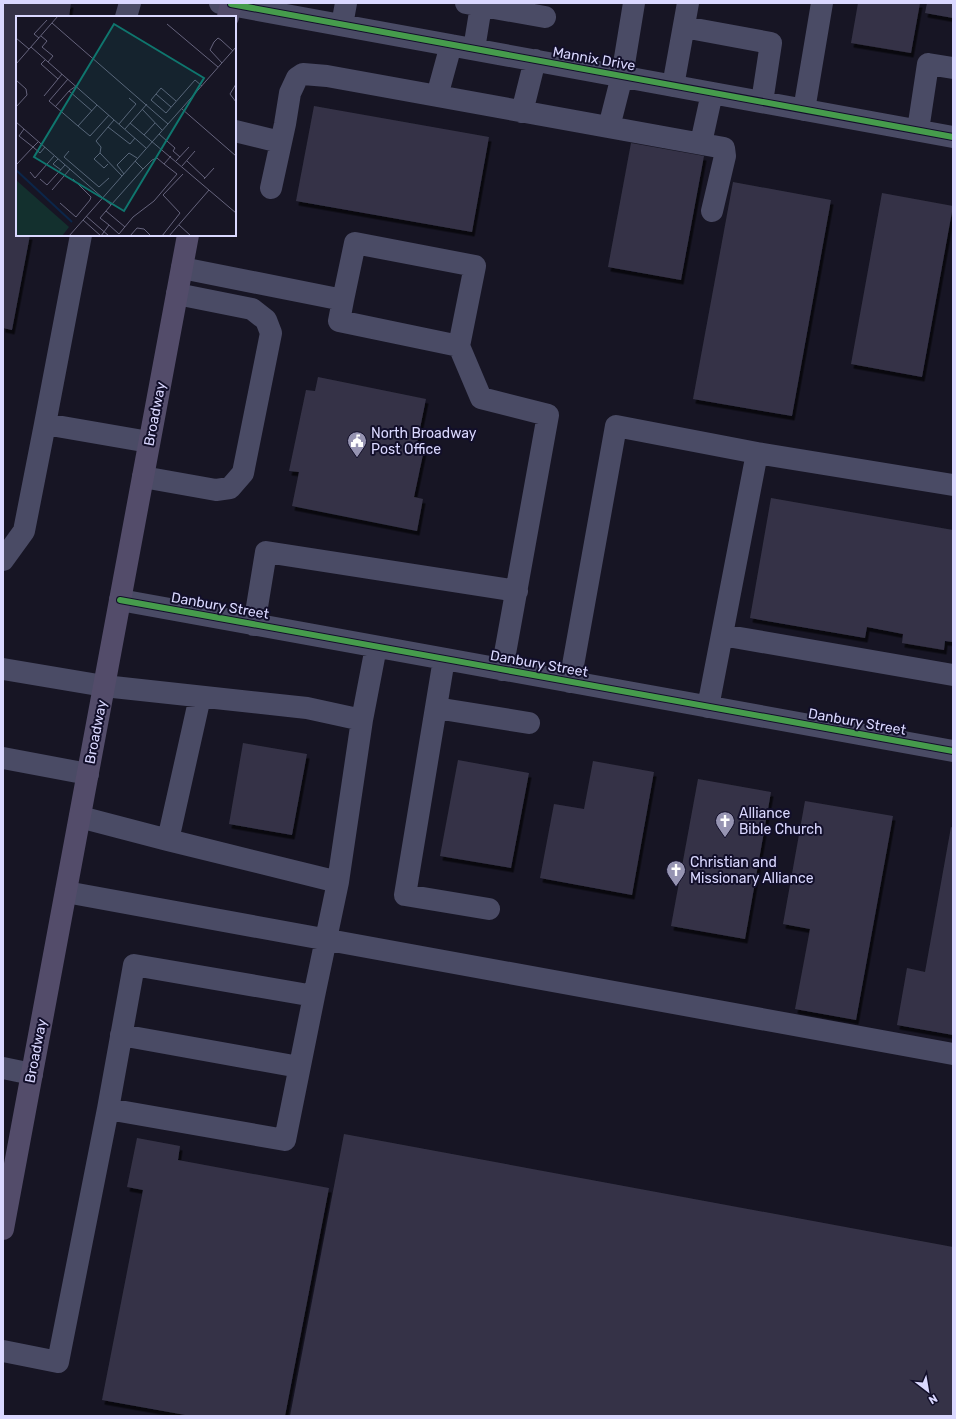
<svg xmlns="http://www.w3.org/2000/svg" width="956" height="1419" viewBox="0 0 956 1419" font-family="Rubik,sans-serif">
  <style>
    .building { fill: #353346; filter: url(#shadow) }
    .lines { fill: none; stroke-linecap: round; stroke-linejoin: round }
    .minor { stroke: #4a4b65; stroke-width: 22 }
    .major { stroke: #534c6a; stroke-width: 22 }
    .cycleway-casing { stroke: #120f2a; stroke-width: 8 }
    .cycleway { stroke: #469c4c; stroke-width: 6 }
    .labels { text-anchor: middle; dominant-baseline: central; stroke-width: 4; stroke-linejoin: round; paint-order: stroke }
    .street-label { font-size: 14px; fill: #dad8ff; stroke: #120f2a }
    .poi-label { font-size: 14px; fill: #dad8ff; stroke: #120f2a; text-anchor: start }
    .inset-river { fill: none; stroke: #0b264a; stroke-width: 2 }
    .inset-road { fill: none; stroke: #65637c; stroke-width: 1 }
    .view { fill: #0f766e; fill-opacity: 0.15; stroke: #0f766e; stroke-width: 2 }
    .inset-edge { fill: none; stroke: #dad8ff; stroke-width: 2 }
  </style>
  <defs>
    <filter id="shadow"><feDropShadow dx="2.5" dy="4.5" stdDeviation="0" flood-color="#0009"/></filter>
  </defs>
  <rect width="100%" height="100%" fill="#171524"/>
  <!-- building -->
  <path class="building" d="M3,3H71L69,17H17V235H30L12,330L3,328Z
    M858,3H920L911,53L851,43Z
    M927,3H953V18L925,13Z
    M314,106L489,137L472,232L296,201Z
    M631,143L704,156L681,280L608,267Z
    M733,182L831,200L792,416L693,399Z
    M882,193L953,206L922,377L851,364Z
    M318,377L426,399L417,443L425,445L414,497L423,499L417,531L292,506L299,472L289,471L306,390L315,391Z
    M771,498L953,530V642L945,641L944,650L902,643L903,634L867,627L865,638L750,618Z
    M243,743L307,754L292,835L229,824Z
    M458,760L529,773L511,868L440,856Z
    M593,761L654,772L632,895L540,878L554,804L584,809Z
    M698,779L771,792L745,939L671,926Z
    M805,801L893,816L856,1020L795,1009L810,929L783,924Z
    M951,827L953,828V1035L897,1025L907,968L925,972Z
    M344,1134L953,1247V1416H290Z
    M137,1138L180,1146L178,1160L329,1188L285,1416H191L102,1400L143,1190L127,1187Z"/>
  <g class="lines">
    <!-- minor -->
    <path class="minor" d="M220,3L953,137
      M466,3L545,17
      M126,17L130,3
      M342,25L346,3
      M684,27L771,43L762,102
      M474,49L481,6
      M673,86L688,3
      M437,96L451,45
      M804,110L822,3
      M522,112L535,60
      M609,127L622,76L634,3
      M918,130L928,64L953,68
      M235,131L280,142
      M701,143L712,93
      M271,188L285,124L290,93L297,78L303,74L327,76L724,148L725,156L712,211
      M81,235L45,424L149,442
      M182,268L343,300L339,321L459,346
      M343,300L355,243L475,266L459,346L481,398L548,415L502,670
      M143,477L216,490L230,488L243,473L271,333L266,320L252,309L177,294
      M3,560L24,531L45,424
      M120,600L953,751
      M254,625L266,552L517,591
      M722,635L953,675
      M444,659L405,895L489,909
      M3,669L104,686L307,708L362,720
      M570,682L616,426L757,453
      M708,707L757,453L953,485
      M436,708L529,723
      M3,758L88,774
      M80,817L168,840L338,882
      M168,840L200,697
      M66,892L953,1054
      M314,996L338,882L362,720L376,647
      M121,1035L299,1067
      M3,1068L32,1074
      M3,1351L58,1362L108,1109L134,965L314,996L285,1140L108,1109"/>
    <!-- major -->
    <path class="major" d="M228,17L231,3
      M3,1229L188,235"/>
    <defs>
      <path id="cycleway" d="M231,4L953,137
        M120,600L953,751"/>
    </defs>
    <!-- cycleway casing -->
    <use href="#cycleway" class="cycleway-casing"/>
    <!-- cycleway -->
    <use href="#cycleway" class="cycleway"/>
  </g>
  <!-- icons -->
  <defs>
    <symbol id="civic-pin" viewBox="-11 -11 22 30"><path d="M0 17L-7.5 6A9.5 9.5 0 1 1 7.5 6Z" fill="#9694b2" stroke="#120f2a"/><path d="M-.6-6.5H3V-4.5H.6V-3L4-1V1h2V6H-6V1h2V-1L-.6-3ZM-1.2 2.5V6h2.4V2.5Z" fill="#fff"/></symbol>
    <symbol id="church-pin" viewBox="-11 -11 22 30"><path d="M0 17L-7.5 6A9.5 9.5 0 1 1 7.5 6Z" fill="#9694b2" stroke="#120f2a"/><path d="M-1.2-6h2.4v3.5h3.3v2.4h-3.3V6h-2.4V-.1h-3.3v-2.4h3.3Z" fill="#fff"/></symbol>
  </defs>
  <g fill-rule="evenodd">
    <use href="#civic-pin" x="346" y="430" width="22" height="30"/>
    <use href="#church-pin" x="714" y="810" width="22" height="30"/>
    <use href="#church-pin" x="665" y="859" width="22" height="30"/>
  </g>
  <g class="labels">
    <!-- street labels -->
    <g class="street-label">
      <text transform="translate(594 59) rotate(10)">Mannix Drive</text>
      <text transform="translate(155 414) rotate(-79)">Broadway</text>
      <text transform="translate(220 606) rotate(10)">Danbury Street</text>
      <text transform="translate(539 664) rotate(10)">Danbury Street</text>
      <text transform="translate(857 722) rotate(10)">Danbury Street</text>
      <text transform="translate(96 732) rotate(-79)">Broadway</text>
      <text transform="translate(36 1051) rotate(-79)">Broadway</text>
    </g>
    <!-- poi labels -->
    <g class="poi-label">
      <text x="371" y="433">North Broadway<tspan x="371" dy="16">Post Office</tspan></text>
      <text x="739" y="813">Alliance<tspan x="739" dy="16">Bible Church</tspan></text>
      <text x="690" y="862">Christian and<tspan x="690" dy="16">Missionary Alliance</tspan></text>
    </g>
  </g>
  <!-- overview -->
  <g transform="translate(16 16)">
    <rect width="220" height="220" fill="#171524"/>
    <path d="M0,164L53,211L46,220H0Z" fill="#13302e"/>
    <path class="inset-river" d="M0,154L56,206"/>
    <path class="inset-road" d="M36,7L152,108M151,8L202,51M25,20L31,25L26,31L37,40L32,46M0,22L13,33M23,22L18,18L31,4M15,31L130,132M29,44L25,48L42,63L46,58M206,47L194,34L198,26L202,22L205,24L217,35M0,48L42,0M52,63L33,85L62,110L81,89M0,64L10,73L11,79L0,91M220,68L214,78L220,86M60,70L53,75L76,95M140,78L155,91M28,80L42,63M160,85L145,72L135,84L150,97L179,64L186,70M39,91L53,75M126,93L146,114M166,93L220,140M0,106L95,189L84,202L93,209L85,220L67,204M114,107L220,197M103,108L120,88L113,82M62,110L74,120L93,99M92,111L114,128L119,122M8,113L3,120L17,131L22,126M109,113L131,88M143,118L159,132L157,135L164,141M128,119L139,107M53,135L48,141L83,171L93,162M84,137L106,160M42,143L37,148L45,154M160,145L173,131M171,145L189,162M92,148L88,152L78,143L84,137L85,131L80,125L98,104M0,149L17,131L24,137L29,131M166,150L179,135M127,153L136,144L141,142L148,148L155,140M14,156L19,162L38,140M108,158L101,149L113,137L121,142M24,163L31,169L49,149M188,163L198,152M36,174L54,153M44,187L60,201L74,184L75,181L57,163M95,189L127,153L119,145M90,195L109,211M70,200L93,220M93,209L103,218L117,201L138,185L161,158L148,148M163,209L175,220M53,220L220,31M114,220L121,212L128,213L135,220M146,220L164,197L147,179L167,158M153,220L193,174"/>
    <path class="view" d="M98,8L188,62L108,195L18,141Z"/>
    <rect width="220" height="220" class="inset-edge"/>
  </g>
  <!-- border -->
  <rect width="956" height="1419" fill="none" stroke="#dad8ff" stroke-width="8"/>
  <!-- north arrow -->
  <g transform="translate(928 1391) rotate(149)" stroke="#120f2a" stroke-width="3" paint-order="stroke">
  <path d="M0-3L7 15L0 10L-7 15Z" fill="#dad8ff"/>
  <text y="-6" font-size="11" font-weight="bold" text-anchor="middle" fill="#dad8ff">N</text>
  </g>
</svg>
